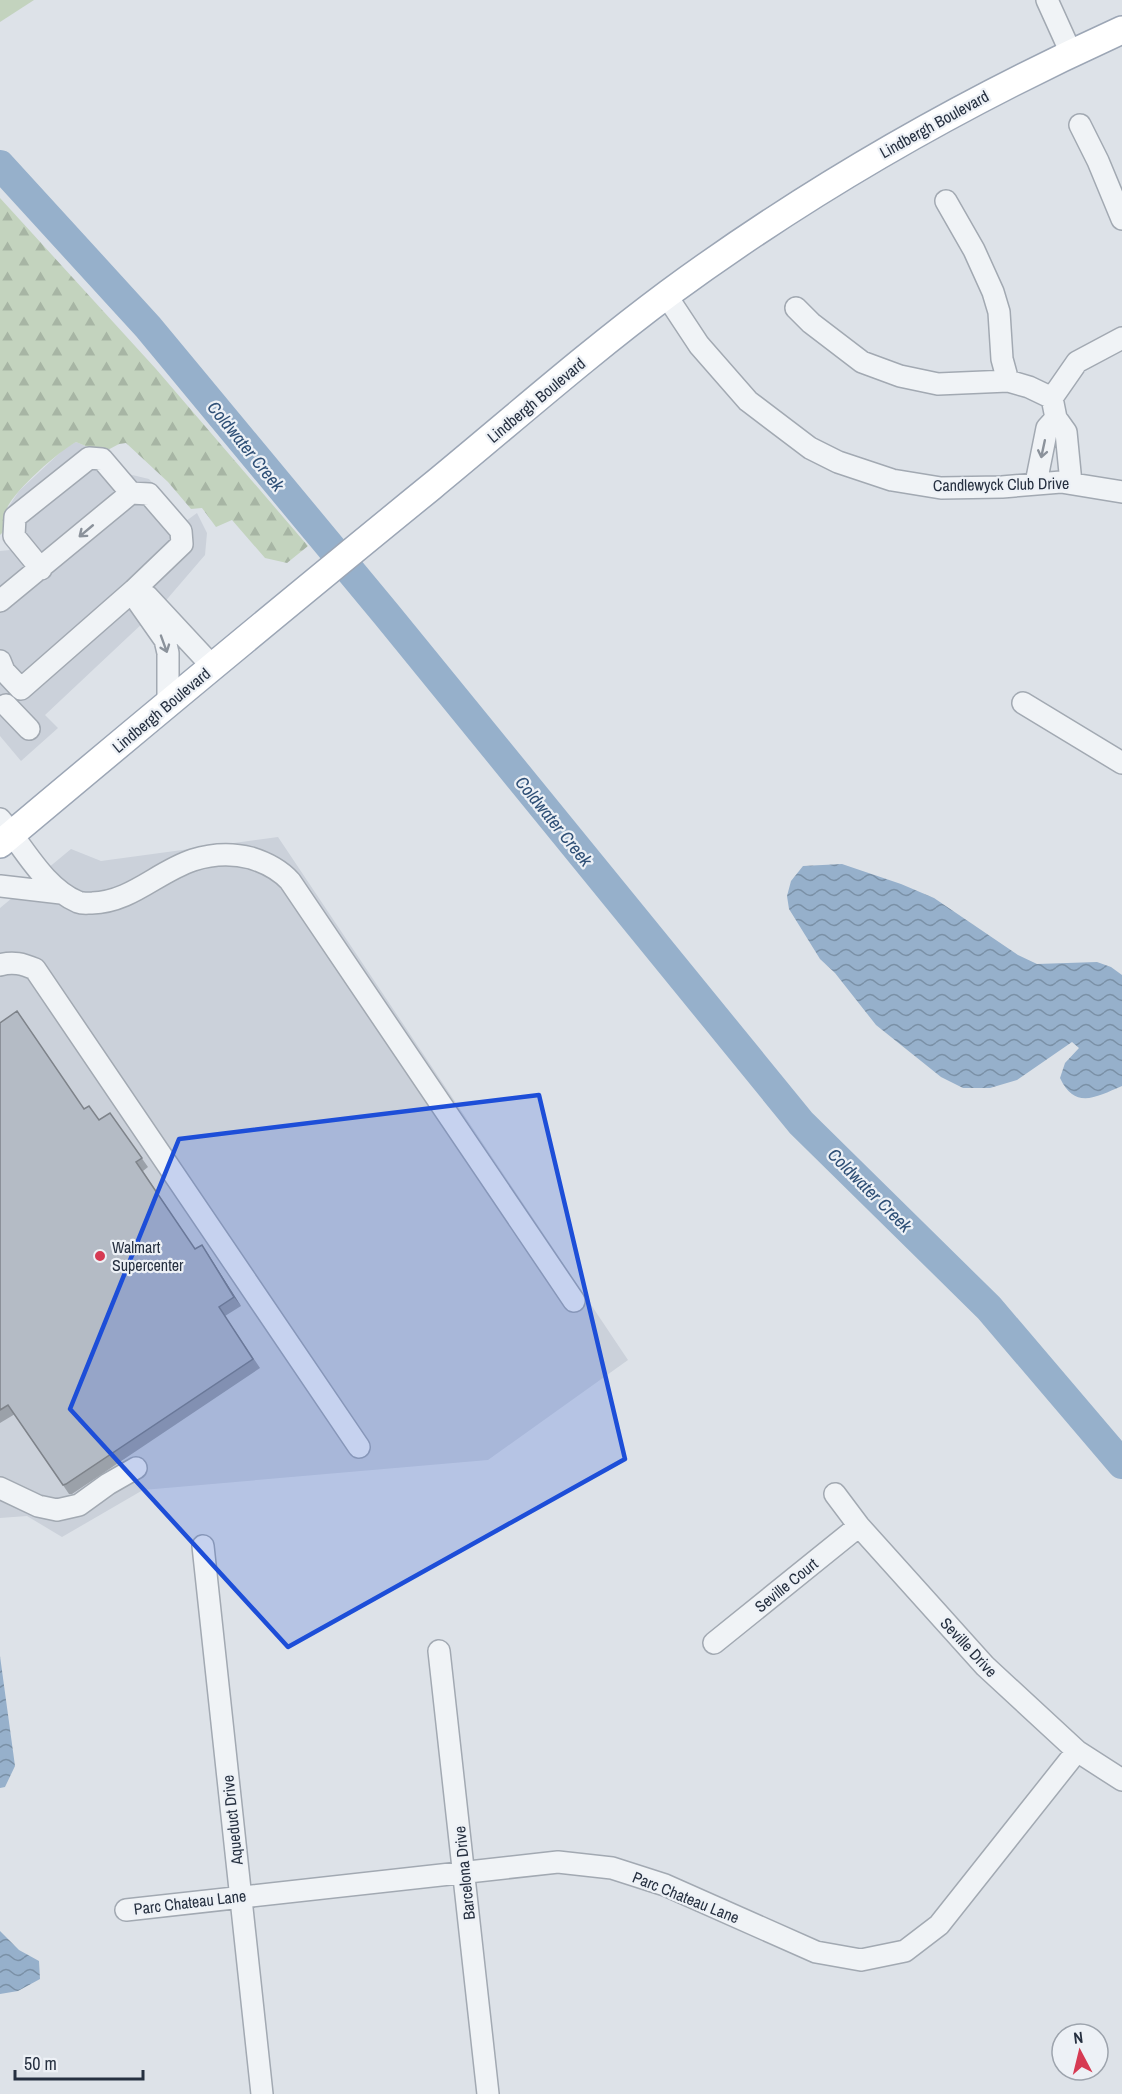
<svg xmlns="http://www.w3.org/2000/svg" width="1122" height="2094" viewBox="0 0 1122 2094" font-family="'Archivo Narrow',sans-serif">
  <style>
    .built { fill: #cbd1da }
    .green { fill: #c3d3be }
    .forest { fill: url(#forest-firs) }
    .water { fill: url(#water-waves) }
    .lines { fill: none; stroke-linecap: round; stroke-linejoin: round }
    .river { stroke: #96b0cb; stroke-width: 30 }
    .minor-casing { stroke: #a2a9b2; stroke-width: 24 }
    .major-casing { stroke: #9ca6b5; stroke-width: 30 }
    .minor { stroke: #f0f3f6; stroke-width: 21 }
    .major { stroke: #fff; stroke-width: 27 }
    .wall { fill: #9ba1a9 }
    .shaded-wall { fill: #7e838a }
    .building { fill: #b4bbc5; stroke: #7e838a; stroke-width: 1.5 }
    .oneway { stroke: #8b929b }
    .marked { fill: #1d4ed8; fill-opacity: 0.2; stroke: #1d4ed8; stroke-width: 4.5; stroke-linejoin: round }
    .poi-dot { fill: #d63a53; stroke: #edf1f6; stroke-width: 2 }
    .labels { text-anchor: middle; dominant-baseline: central; stroke-width: 4.5; stroke-linejoin: round; paint-order: stroke }
    .street-label { font-size: 16px; fill: #263040; stroke: #edf1f6 }
    .poi-label { font-size: 16px; fill: #263040; stroke: #edf1f6; text-anchor: start }
    .water-label { font-size: 18px; font-style: italic; fill: #2e4f76; stroke: #edf1f6 }
  </style>
  <defs>
    <pattern id="forest-firs" width="22" height="20" patternUnits="userSpaceOnUse" patternTransform="scale(1.5)"><rect width="22" height="20" fill="#c3d3be"/><path d="M5 1l3.5 6h-7zM16 11l3.5 6h-7z" fill="#a7b5a4"/></pattern>
    <pattern id="water-waves" width="16" height="10" patternUnits="userSpaceOnUse" patternTransform="scale(1.5)"><rect width="16" height="10" fill="#96b0cb"/><path d="M0 5q4-4 8 0t8 0" fill="none" stroke="#7a90a6"/></pattern>
  </defs>
  <rect width="100%" height="100%" fill="#dde2e8"/>
  <!-- built -->
  <path class="built" d="M76,442L102,453L124,473L149,479L186,521L197,513L207,533L205,555L162,605L45,715L58,728L21,761L0,736V551L10,550L3,532L7,509L19,491L65,448Z
    M278,837L628,1360L488,1460L143,1490L62,1537L27,1516L0,1518V908L71,849L101,861Z"/>
  <!-- green -->
  <path class="green" d="M0,0H34L0,22Z"/>
  <!-- forest -->
  <path class="forest" d="M0,198L156,369L308,546L287,563L265,558L232,520L216,527L202,508L191,509L168,482L126,443L119,444L102,453L76,442C58,452 16,489 7,508C4,515 4,524 3,532L0,535Z"/>
  <!-- water -->
  <path class="water" d="M842,864L901,884L934,898L1018,955L1037,964L1097,962L1111,967L1122,975V1086C1096,1097 1075,1110 1060,1078L1065,1063L1079,1048L1072,1042L1017,1080L990,1088H963L941,1077L876,1025L835,973L820,959L789,909L787,896L791,881L803,866Z
    M0,1656L15,1766L5,1787L0,1788Z
    M0,1931L19,1950L39,1961L40,1979L18,1991L0,1994Z"/>
  <g class="lines">
    <!-- river -->
    <path class="river" d="M0,165L148,327L387,615L801,1123L989,1308L1122,1464"/>
    <defs>
      <path id="minor" d="M1047,0L1071,53
        M1080,125L1098,161L1122,219
        M946,201L974,250L993,292L999,312L1002,359L1008,381
        M666,295L699,345L748,401L810,448L838,462L892,480L941,488L1002,487L1061,482L1122,492
        M796,308L811,323L862,362L900,376L938,384L1008,381L1029,387L1052,398
        M1036,483L1047,428L1056,418
        M1071,483L1066,432L1056,418L1052,398L1077,362L1122,338
        M41,569L14,536L15,517L89,458L102,459L131,493
        M0,601L131,493L149,494L181,531L182,544L134,590
        M139,603L165,640L168,653V705
        M0,661L4,671L21,689L134,590L137,593L147,596L213,667
        M1023,703L1122,763
        M6,705L29,729
        M0,819C24,847 43,887 78,902C83,904 87,903 92,903C131,902 157,872 193,860C212,854 232,853 251,858C267,863 279,869 290,881L574,1301
        M0,886L61,893
        M0,965C13,961 23,964 35,969L359,1447
        M0,1488L38,1506L57,1510L79,1505L108,1484L136,1468
        M835,1494L859,1526L985,1666L1077,1751L1122,1780
        M203,1546L262,2094
        M714,1643L859,1526
        M439,1651L488,2094
        M126,1910L558,1862L612,1868L665,1885L816,1952L861,1960L905,1951L939,1925L1077,1751"/>
      <path id="major" d="M0,844C143,724 286,605 431,487C510,422 587,354 669,293C812,188 961,103 1122,30"/>
    </defs>
    <!-- minor casing -->
    <use href="#minor" class="minor-casing"/>
    <!-- major casing -->
    <use href="#major" class="major-casing"/>
    <!-- minor -->
    <use href="#minor" class="minor"/>
    <!-- major -->
    <use href="#major" class="major"/>
  </g>
  <!-- wall -->
  <path class="wall" d="M0,1023L84,1109L99,1120L110,1113L148,1167L143,1171L195,1249L202,1245L241,1306L225,1316L260,1368L72,1494H69L15,1414L0,1423Z"/>
  <!-- shaded-wall -->
  <path class="shaded-wall" d="M202,1245L208,1254L241,1306L234,1297Z"/>
  <!-- building -->
  <path class="building" d="M17,1011L84,1109L89,1106L99,1120L110,1113L142,1158L136,1162L195,1249L202,1245L234,1297L219,1307L253,1359L66,1484L63,1485L8,1405L0,1410V1023Z"/>
  <!-- one-way arrows -->
  <defs><path id="oneway-shaft" d="M-6 0H5M1.5-3L5.5 0L1.5 3" fill="none" stroke-width="1.6" stroke-linecap="round" stroke-linejoin="round" transform="scale(1.5)"/></defs>
  <g class="oneway">
    <use href="#oneway-shaft" transform="translate(1043 449) rotate(102)"/>
    <use href="#oneway-shaft" transform="translate(86 531) rotate(140)"/>
    <use href="#oneway-shaft" transform="translate(164 644) rotate(70)"/>
  </g>
  <!-- marked area -->
  <path class="marked" d="M539,1095L625,1459L288,1647L70,1409L179,1139Z"/>
  <!-- markers -->
  <circle class="poi-dot" cx="100" cy="1256" r="6"/>
  <g class="labels">
    <!-- street labels -->
    <g class="street-label">
      <text transform="translate(934 124) rotate(-29)">Lindbergh Boulevard</text>
      <text transform="translate(536 400) rotate(-40)">Lindbergh Boulevard</text>
      <text transform="translate(1001 484) rotate(-1)">Candlewyck Club Drive</text>
      <text transform="translate(161 710) rotate(-40)">Lindbergh Boulevard</text>
      <text transform="translate(786 1585) rotate(-39)">Seville Court</text>
      <text transform="translate(969 1647) rotate(47)">Seville Drive</text>
      <text transform="translate(232 1820) rotate(-96)">Aqueduct Drive</text>
      <text transform="translate(464 1873) rotate(-96)">Barcelona Drive</text>
      <text transform="translate(686 1897) rotate(22)">Parc Chateau Lane</text>
      <text transform="translate(190 1902) rotate(-7)">Parc Chateau Lane</text>
    </g>
    <!-- poi labels -->
    <g class="poi-label">
      <text x="112" y="1247">Walmart<tspan x="112" dy="18">Supercenter</tspan></text>
    </g>
    <!-- water labels -->
    <g class="water-label">
      <text transform="translate(246 446) rotate(51)">Coldwater Creek</text>
      <text transform="translate(554 821) rotate(51)">Coldwater Creek</text>
      <text transform="translate(870 1190) rotate(45)">Coldwater Creek</text>
    </g>
  </g>
  <!-- north arrow -->
  <g transform="translate(1080 2052) rotate(353)"><circle r="28" fill="#edf1f6" stroke="#9da4ad" stroke-width="1.5"/>
  <path d="M0-4.5L10 22L0 15L-10 22Z" fill="#d63a53"/>
  <text y="-9" font-size="16" font-weight="bold" text-anchor="middle" fill="#263040">N</text>
  </g>
  <!-- scale -->
  <path d="M15 2070v9h128v-9" fill="none" stroke="#263040" stroke-width="3"/>
  <text x="24" y="2070" font-size="18" fill="#263040" stroke="#edf1f6" stroke-width="4.5" paint-order="stroke">50 m</text>
</svg>
